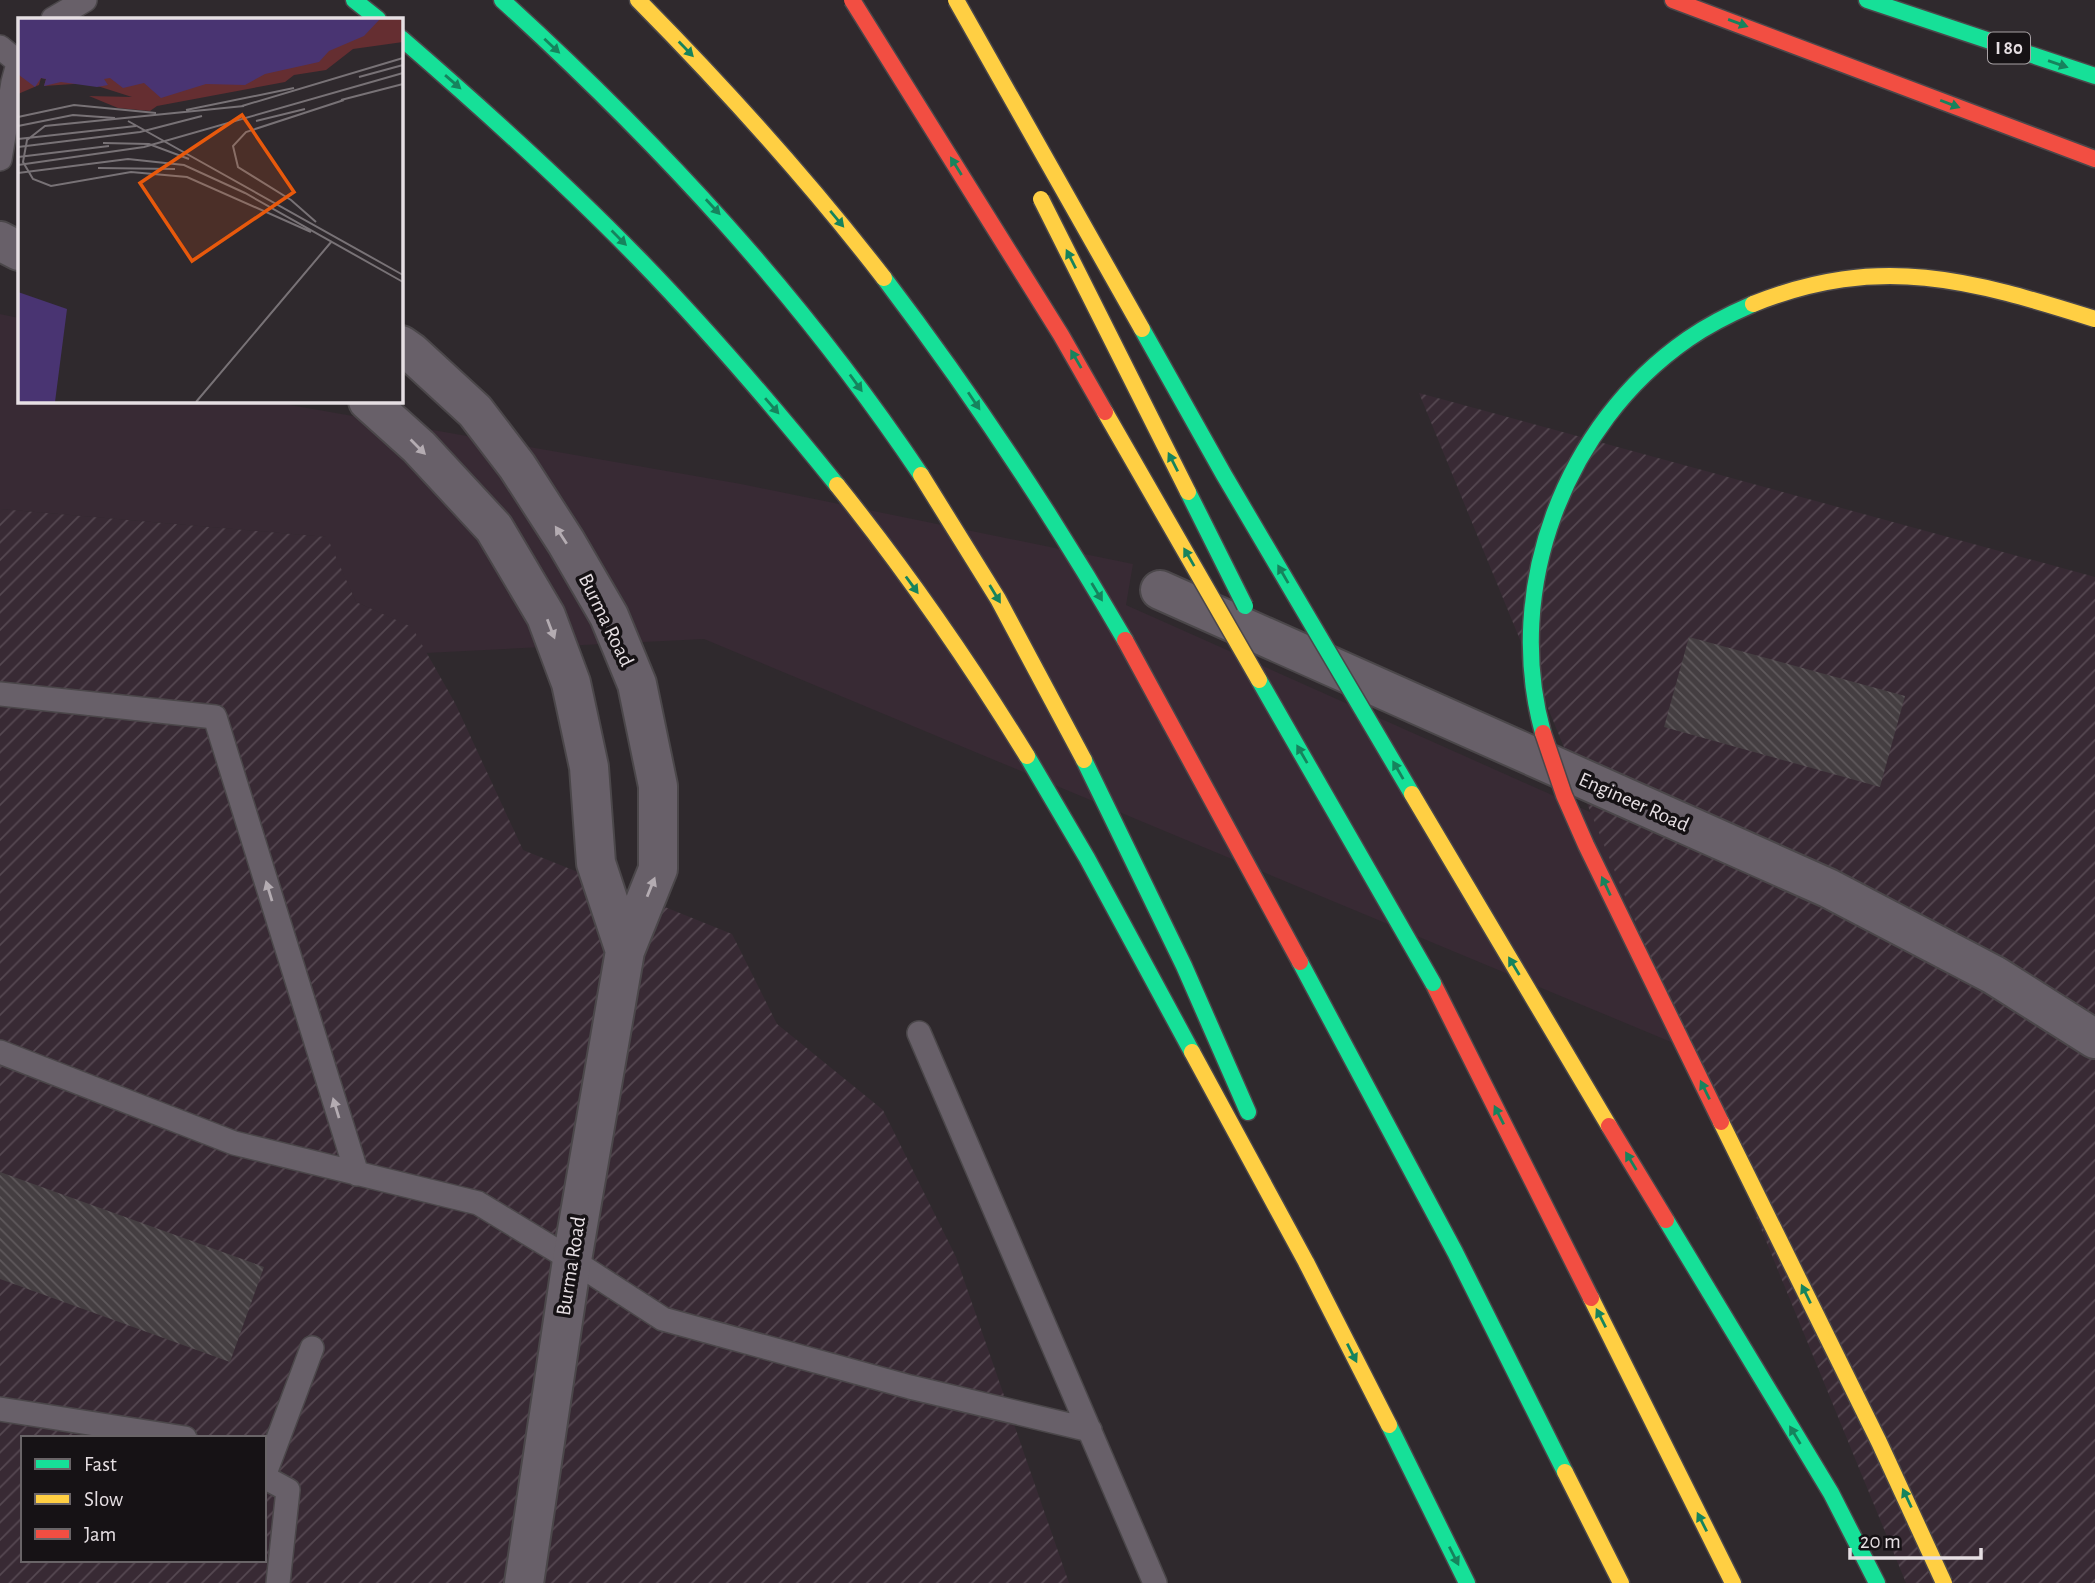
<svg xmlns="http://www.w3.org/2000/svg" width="2095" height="1583" viewBox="0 0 2095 1583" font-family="'Alegreya Sans',sans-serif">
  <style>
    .built { fill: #382a34 }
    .industrial { fill: url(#industrial-furrows); fill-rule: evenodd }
    .building { fill: url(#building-back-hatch) }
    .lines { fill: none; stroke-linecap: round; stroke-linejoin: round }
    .lane-casing { stroke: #4b474a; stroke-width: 26 }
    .street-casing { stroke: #4b474a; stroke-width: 42 }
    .fast-casing { stroke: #4b474a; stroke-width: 19 }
    .slow-casing { stroke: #4b474a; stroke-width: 19 }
    .jam-casing { stroke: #4b474a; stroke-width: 19 }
    .lane { stroke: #686069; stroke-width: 23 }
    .street { stroke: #686069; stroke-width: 38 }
    .fast { stroke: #16e098; stroke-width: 16 }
    .slow { stroke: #ffcf43; stroke-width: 16 }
    .jam { stroke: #f24e42; stroke-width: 16 }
    .fast-bridge-casing { stroke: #4b474a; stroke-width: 19; stroke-linecap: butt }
    .slow-bridge-casing { stroke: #4b474a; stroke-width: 19; stroke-linecap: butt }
    .jam-bridge-casing { stroke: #4b474a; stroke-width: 19; stroke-linecap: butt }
    .fast-bridge { stroke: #16e098; stroke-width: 16 }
    .slow-bridge { stroke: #ffcf43; stroke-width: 16 }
    .jam-bridge { stroke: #f24e42; stroke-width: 16 }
    .oneway { fill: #16835d }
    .oneway2 { fill: #b4acb2 }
    .labels { text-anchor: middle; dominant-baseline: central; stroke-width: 7; stroke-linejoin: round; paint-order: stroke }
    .shield { fill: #161215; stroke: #a8a2a5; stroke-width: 2 }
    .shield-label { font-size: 19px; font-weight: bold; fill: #e6dfe3 }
    .street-label { font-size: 21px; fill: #e6dfe3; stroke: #161215 }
    .inset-road { fill: none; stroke: #787276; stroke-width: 2 }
    .view { fill: #e8590c; fill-opacity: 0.15; stroke: #e8590c; stroke-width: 3.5 }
    .inset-edge { fill: none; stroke: #e6dfe3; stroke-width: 3.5 }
  </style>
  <defs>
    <pattern id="industrial-furrows" width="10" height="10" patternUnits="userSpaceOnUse" patternTransform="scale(1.75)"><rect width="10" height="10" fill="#382a34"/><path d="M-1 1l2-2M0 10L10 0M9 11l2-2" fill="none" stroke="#554851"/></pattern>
    <pattern id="building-back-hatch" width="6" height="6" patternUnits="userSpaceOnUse" patternTransform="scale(1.75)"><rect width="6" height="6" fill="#443e41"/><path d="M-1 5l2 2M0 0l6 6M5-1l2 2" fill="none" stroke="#5f595c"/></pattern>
  </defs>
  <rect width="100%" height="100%" fill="#2f292d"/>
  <!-- built -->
  <path class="built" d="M0,314L19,318V401H280L290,405L741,484L1133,564L1126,605L1765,890L1731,1067L704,639L426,653L411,627L356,602L326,537L0,509Z"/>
  <!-- industrial -->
  <path class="industrial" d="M1419,393L2095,577V1583H1906Z
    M0,509L327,537L356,602L412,627L455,703L523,850L732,934L777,1024L883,1110L956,1257L1069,1583H0ZM23,1438H264V1560H23Z"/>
  <!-- building -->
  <path class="building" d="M1689,637L1905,696L1880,787L1664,727Z
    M0,1172L264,1267L230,1362L0,1279Z"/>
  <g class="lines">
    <defs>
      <path id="lane" d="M53,19L85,0
        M0,47L18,62
        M0,159L13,82L19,60
        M0,694L215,717L357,1174
        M919,1033L1155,1583
        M0,1052L234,1143L478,1203L572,1260L663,1319L910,1387L1090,1430
        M0,1409L185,1438
        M264,1476L312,1348
        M264,1477L288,1490L278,1583"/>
      <path id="street" d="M0,241L19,251
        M401,345L411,352L475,411L517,466L566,542L609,616L637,684L658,786V869L625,951L572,1260L524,1583
        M368,401L419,447L494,528L546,616L571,683L589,767L596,863L625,951
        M1160,590L1828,888L1994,975L2095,1039"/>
      <path id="fast" d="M354,0L378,19
        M502,0C661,145 801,296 921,475
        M1867,0L2095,76
        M401,38C483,109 563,181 638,258C708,330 774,407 837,485
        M884,278C972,394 1052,514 1125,640
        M1027,756L1087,858L1192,1052
        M1084,760L1184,966L1248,1112
        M1300,962L1455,1252L1565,1472
        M1666,1220L1831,1493L1877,1583
        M1389,1425L1467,1583"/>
      <path id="slow" d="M638,0C725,88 808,180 884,278
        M921,475L998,599L1084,760
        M837,485C906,571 969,662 1027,756
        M1192,1052L1306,1262L1389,1425
        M1591,1298L1733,1583
        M1565,1472L1621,1583"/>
      <path id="jam" d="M1673,0L2095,159
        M1125,640L1300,962
        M1433,983L1591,1298"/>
    </defs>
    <!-- lane casing -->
    <use href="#lane" class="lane-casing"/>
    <!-- street casing -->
    <use href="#street" class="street-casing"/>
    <!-- fast casing -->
    <use href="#fast" class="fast-casing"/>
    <!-- slow casing -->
    <use href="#slow" class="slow-casing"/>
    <!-- jam casing -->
    <use href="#jam" class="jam-casing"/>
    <!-- lane -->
    <use href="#lane" class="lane"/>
    <!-- street -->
    <use href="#street" class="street"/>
    <!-- fast -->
    <use href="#fast" class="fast"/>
    <!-- slow -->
    <use href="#slow" class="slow"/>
    <!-- jam -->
    <use href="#jam" class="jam"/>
    <defs>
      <path id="fast-bridge" d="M1142,329L1224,475L1412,794
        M1188,492L1245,606
        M1259,680L1433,983
        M1543,733C1503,589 1564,425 1688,339C1708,325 1730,314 1753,304"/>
      <path id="slow-bridge" d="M956,0L1142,329
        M1041,199L1188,492
        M1753,304C1880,253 1971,280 2095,319
        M1105,412L1259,680
        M1412,794L1609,1126
        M1721,1122L1879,1442L1944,1583"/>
      <path id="jam-bridge" d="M852,0L1061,335L1105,412
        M1543,733L1564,795L1586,845L1721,1122
        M1609,1126L1666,1220"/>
    </defs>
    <!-- fast-bridge casing -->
    <use href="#fast-bridge" class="fast-bridge-casing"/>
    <!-- slow-bridge casing -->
    <use href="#slow-bridge" class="slow-bridge-casing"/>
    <!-- jam-bridge casing -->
    <use href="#jam-bridge" class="jam-bridge-casing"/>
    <!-- fast-bridge -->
    <use href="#fast-bridge" class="fast-bridge"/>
    <!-- slow-bridge -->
    <use href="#slow-bridge" class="slow-bridge"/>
    <!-- jam-bridge -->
    <use href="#jam-bridge" class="jam-bridge"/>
  </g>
  <!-- one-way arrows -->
  <defs><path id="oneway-solid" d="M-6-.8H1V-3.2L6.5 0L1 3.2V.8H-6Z" transform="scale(1.75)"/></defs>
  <g class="oneway">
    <use href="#oneway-solid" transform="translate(1738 23) rotate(20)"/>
    <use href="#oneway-solid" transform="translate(552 46) rotate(43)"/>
    <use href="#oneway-solid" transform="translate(686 49) rotate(46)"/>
    <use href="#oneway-solid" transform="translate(2058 64) rotate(19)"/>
    <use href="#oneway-solid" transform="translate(453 82) rotate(41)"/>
    <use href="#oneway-solid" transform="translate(1950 104) rotate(21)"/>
    <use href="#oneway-solid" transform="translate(956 166) rotate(-122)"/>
    <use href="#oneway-solid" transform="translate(713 207) rotate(47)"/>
    <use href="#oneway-solid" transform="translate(837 219) rotate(50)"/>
    <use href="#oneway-solid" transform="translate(619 238) rotate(45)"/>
    <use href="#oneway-solid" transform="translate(1071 259) rotate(-117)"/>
    <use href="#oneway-solid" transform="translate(1076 359) rotate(-120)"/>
    <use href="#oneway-solid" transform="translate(856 383) rotate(54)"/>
    <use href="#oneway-solid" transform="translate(974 401) rotate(56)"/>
    <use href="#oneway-solid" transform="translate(772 406) rotate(49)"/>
    <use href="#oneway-solid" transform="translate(1173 462) rotate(-117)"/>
    <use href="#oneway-solid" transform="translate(1189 557) rotate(-120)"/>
    <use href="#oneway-solid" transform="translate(1283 574) rotate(-120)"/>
    <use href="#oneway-solid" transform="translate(912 585) rotate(54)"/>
    <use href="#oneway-solid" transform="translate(1097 592) rotate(59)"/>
    <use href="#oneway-solid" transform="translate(995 594) rotate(59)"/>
    <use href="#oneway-solid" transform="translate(1302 754) rotate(-120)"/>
    <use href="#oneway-solid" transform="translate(1398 770) rotate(-120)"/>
    <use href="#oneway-solid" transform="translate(1606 886) rotate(-115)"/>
    <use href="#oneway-solid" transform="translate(1514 966) rotate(-121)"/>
    <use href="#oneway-solid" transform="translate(1705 1090) rotate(-116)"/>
    <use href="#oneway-solid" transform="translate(1499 1115) rotate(-117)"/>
    <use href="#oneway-solid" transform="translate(1631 1161) rotate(-121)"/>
    <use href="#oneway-solid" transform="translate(1806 1294) rotate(-116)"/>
    <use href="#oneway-solid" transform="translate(1601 1318) rotate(-117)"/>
    <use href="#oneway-solid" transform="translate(1352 1353) rotate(63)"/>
    <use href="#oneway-solid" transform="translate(1795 1435) rotate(-121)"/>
    <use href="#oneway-solid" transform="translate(1907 1498) rotate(-115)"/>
    <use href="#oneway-solid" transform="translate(1702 1522) rotate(-117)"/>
    <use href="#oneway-solid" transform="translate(1454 1556) rotate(63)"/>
  </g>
  <g class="oneway2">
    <use href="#oneway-solid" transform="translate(418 447) rotate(45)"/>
    <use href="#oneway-solid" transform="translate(561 535) rotate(-123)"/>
    <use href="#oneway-solid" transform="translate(551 629) rotate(69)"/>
    <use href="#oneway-solid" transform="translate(651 887) rotate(-68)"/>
    <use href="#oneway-solid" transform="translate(269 891) rotate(-107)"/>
    <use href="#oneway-solid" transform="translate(336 1108) rotate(-107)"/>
  </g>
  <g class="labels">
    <!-- shield labels -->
    <rect class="shield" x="1988" y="32.5" width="42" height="31" rx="5"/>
    <g class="shield-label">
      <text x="2009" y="48">I 80</text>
    </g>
    <!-- street labels -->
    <g class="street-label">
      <text transform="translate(606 620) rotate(64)">Burma Road</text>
      <text transform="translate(1634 802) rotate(24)">Engineer Road</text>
      <text transform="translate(571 1266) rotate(-81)">Burma Road</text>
    </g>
  </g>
  <!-- overview -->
  <g transform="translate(18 18)">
    <rect width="385" height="385" fill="#2f292d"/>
    <path d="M0,1H385V24L335,31L308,52L276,57L267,64L139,88L132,93L100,90L71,78L114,79L70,65L26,68L28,61L23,60L21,67L0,76Z" fill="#652e31"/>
    <path d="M0,1H362L346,18L311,33L301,44L247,56L227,67L188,66L143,80L126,65L105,70L92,60L86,61L90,67L79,69L43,64L26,68L28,61L23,60L17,69L1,57ZM0,274L49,291L37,384H0Z" fill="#493472"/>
    <path class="inset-road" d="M341,59L385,47M323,82L385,66M224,88L385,40M226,88L27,108L9,122L5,144L15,161L33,168L113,154L169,159L293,214M168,92L276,70M0,99L56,87L138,95M110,103L385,257M238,103L287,91M0,108L55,97L97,100M0,121L118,108M85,125L131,126L171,141M0,129L122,114L184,98M0,139L91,128M0,147L126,129L385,55M80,150L157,151M0,155L110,141L166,147L227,175L385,264M298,204L273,182L220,149L215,128L228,114L326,82M178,384L314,223"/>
    <path class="view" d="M224,97L276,174L174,243L122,165Z"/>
    <rect width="385" height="385" class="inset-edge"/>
  </g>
  <!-- legend -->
  <rect x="21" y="1436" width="245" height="126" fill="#161215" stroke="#696467" stroke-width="2"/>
  <rect x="35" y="1459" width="35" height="10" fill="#16e098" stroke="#696467" stroke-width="2"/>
  <text x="84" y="1471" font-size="21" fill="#e6dfe3">Fast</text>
  <rect x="35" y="1494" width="35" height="10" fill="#ffcf43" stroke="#696467" stroke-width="2"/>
  <text x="84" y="1506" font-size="21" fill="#e6dfe3">Slow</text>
  <rect x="35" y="1529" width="35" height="10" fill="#f24e42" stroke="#696467" stroke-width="2"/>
  <text x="84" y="1541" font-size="21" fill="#e6dfe3">Jam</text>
  <!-- scale -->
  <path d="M1850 1548v10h131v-10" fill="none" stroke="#e6dfe3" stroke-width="3.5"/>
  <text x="1860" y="1548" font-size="21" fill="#e6dfe3" stroke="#161215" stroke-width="5" paint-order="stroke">20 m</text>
</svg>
